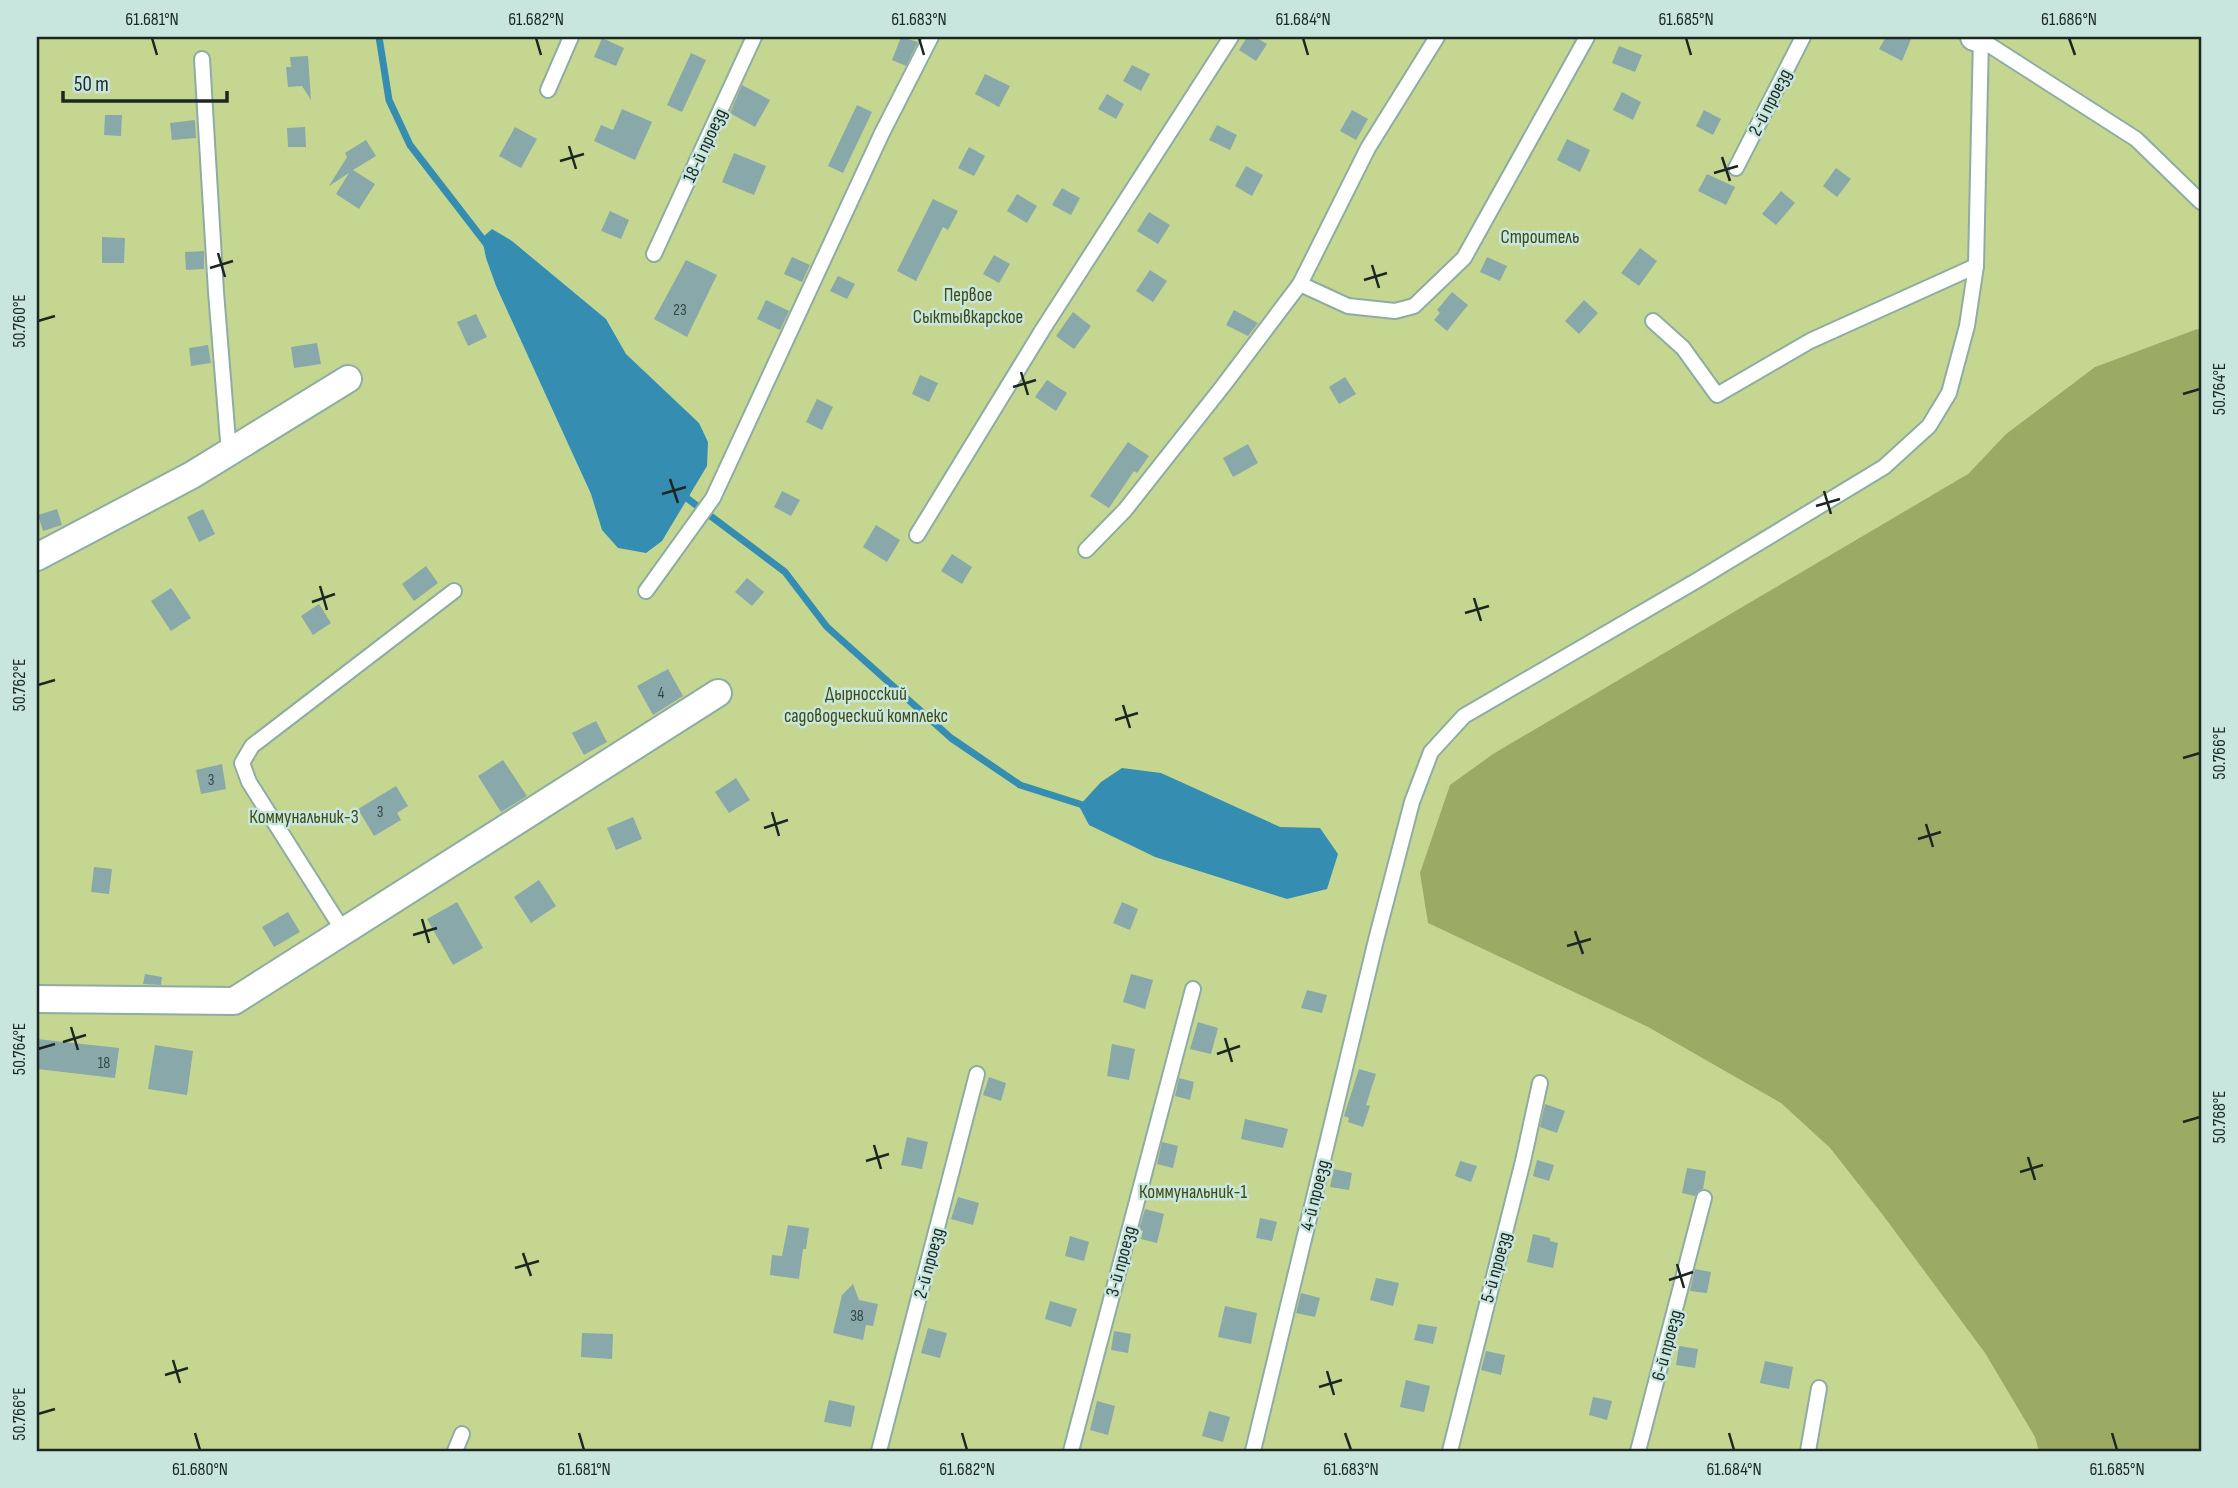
<svg xmlns="http://www.w3.org/2000/svg" width="2238" height="1488" font-family="'Sofia Sans Condensed',sans-serif">
	<rect width="100%" height="100%" fill="#c8e6dd"/>
	<path fill="#c5d691" fill-rule="evenodd" d="M37,37h2164v293l-4,-1 -102,38 -89,67 -38,40 -540,449 220,104 133,76 49,45 52,66 103,139 51,84 3,14h-2002zM482,238l30,3 94,78 20,35 73,69 9,19 -106,88 -11,-36 -95,-208 -10,-28z"/>
	<path fill="#9bab63" d="M2197,329l4,1v1121h-162l-4,-14 -50,-84 -103,-139 -52,-66 -49,-45 -133,-76 -220,-104 -8,-50 30,-88 43,-31 475,-280 38,-40 89,-67z"/>
	<g fill="#358db1">
		<path d="M492,229l20,12 94,78 20,35 73,69 9,19 -1,24 -45,75 -16,12 -28,-5 -16,-18 -11,-36 -95,-208 -10,-28 -4,-20z"/>
		<path d="M1122,768l39,5 119,54 40,1 18,26 -11,35 -40,10 -132,-42 -66,-32 -10,-19 22,-24z"/>
	</g>
	<g fill="none" stroke-linecap="round" stroke-linejoin="round">
		<g stroke="#358db1" stroke-width="7">
			<path d="M379,37l10,63 21,45 78,101"/>
			<path d="M682,491l6,8 97,73 42,55 124,111 69,47 66,21"/>
		</g>
	</g>
	<g fill="#89a8aa">
		<path d="M901,37l17,5 -12,24 -14,-6z"/>
		<path d="M1247,37h8l12,7 -11,17 -17,-11z"/>
		<path d="M1886,37h26l-10,24 -23,-12z"/>
		<path d="M602,38l22,10 -8,18 -22,-9z"/>
		<path d="M1619,46l23,9 -7,17 -23,-9z"/>
		<path d="M691,53l15,7 -24,52 -15,-7z"/>
		<path d="M308,56l3,44 -9,-14 -14,1 -2,-20h5l-1,-10z"/>
		<path d="M1132,65l18,9 -9,17 -18,-10z"/>
		<path d="M985,74l25,12 -11,21 -24,-13z"/>
		<path d="M742,85l28,15 -15,27 -25,-14z"/>
		<path d="M1622,92l19,10 -8,18 -20,-10z"/>
		<path d="M1107,94l17,10 -8,15 -18,-10z"/>
		<path d="M857,105l15,7 -29,61 -15,-7z"/>
		<path d="M622,109l30,13 -17,38 -41,-19 7,-16 12,5z"/>
		<path d="M1352,110l16,9 -12,21 -16,-9z"/>
		<path d="M1704,110l17,9 -8,16 -17,-9z"/>
		<path d="M105,115h17l-1,21 -17,-1z"/>
		<path d="M195,120l1,18 -24,2 -2,-17z"/>
		<path d="M1217,125l20,10 -7,15 -21,-10z"/>
		<path d="M305,127l1,20h-18l-1,-19z"/>
		<path d="M515,127l22,12 -16,29 -22,-12z"/>
		<path d="M1567,139l23,11 -10,22 -23,-12z"/>
		<path d="M366,140l10,16 -23,14 22,14 -16,25 -23,-15 13,-21 -20,13 18,-29 -2,-4z"/>
		<path d="M969,147l16,9 -11,20 -16,-8z"/>
		<path d="M734,153l32,13 -12,29 -32,-13z"/>
		<path d="M1246,166l17,9 -11,21 -17,-10z"/>
		<path d="M1836,168l15,11 -14,18 -14,-11z"/>
		<path d="M1707,174l28,13 -9,18 -28,-14z"/>
		<path d="M1062,188l18,10 -9,17 -19,-10z"/>
		<path d="M1781,191l14,12 -19,22 -14,-11z"/>
		<path d="M1017,194l20,12 -10,17 -20,-12z"/>
		<path d="M933,199l25,12 -10,19 -5,-3 -27,54 -19,-10z"/>
		<path d="M610,211l19,9 -8,19 -20,-8z"/>
		<path d="M1149,212l21,13 -12,19 -21,-13z"/>
		<path d="M102,237l23,1 -1,25h-22z"/>
		<path d="M1640,248l17,13 -18,25 -18,-13z"/>
		<path d="M204,251v18l-18,1 -1,-18z"/>
		<path d="M994,255l16,9 -11,19 -16,-9z"/>
		<path d="M792,257l18,8 -8,17 -18,-8z"/>
		<path d="M1487,257l20,9 -7,15 -20,-9z"/>
		<path d="M686,260l31,15 -30,62 -33,-18z"/>
		<path d="M1150,270l17,11 -14,21 -17,-11z"/>
		<path d="M838,276l17,8 -8,15 -17,-8z"/>
		<path d="M1452,292l16,13 -21,26 -13,-11 6,-7 -3,-3z"/>
		<path d="M766,300l23,11 -9,19 -23,-11z"/>
		<path d="M1584,300l14,13 -19,21 -14,-13z"/>
		<path d="M1234,310l24,13 -10,13 -22,-11z"/>
		<path d="M1073,312l18,14 -17,23 -18,-13z"/>
		<path d="M476,314l11,23 -19,9 -11,-24z"/>
		<path d="M317,343l4,21 -27,4 -3,-21z"/>
		<path d="M208,345l3,18 -20,3 -2,-18z"/>
		<path d="M920,375l18,8 -9,19 -17,-8z"/>
		<path d="M1345,377l11,17 -17,10 -10,-17z"/>
		<path d="M1047,380l20,13 -11,18 -21,-14z"/>
		<path d="M817,399l16,8 -11,23 -16,-8z"/>
		<path d="M1128,442l21,14 -12,17 -3,-2 -25,37 -19,-12z"/>
		<path d="M1248,444l10,19 -25,14 -10,-19z"/>
		<path d="M782,491l18,9 -9,16 -17,-9z"/>
		<path d="M57,509l5,16 -19,6 -5,-16z"/>
		<path d="M203,509l12,25 -16,8 -12,-25z"/>
		<path d="M876,525l24,15 -13,22 -24,-15z"/>
		<path d="M952,554l20,13 -10,17 -21,-13z"/>
		<path d="M426,566l12,17 -24,18 -12,-17z"/>
		<path d="M747,578l17,14 -12,14 -17,-14z"/>
		<path d="M171,588l20,30 -20,13 -20,-30z"/>
		<path d="M319,604l12,19 -18,12 -12,-19z"/>
		<path d="M668,669l15,27 -30,19 -16,-29z"/>
		<path d="M596,721l11,21 -23,13 -12,-22z"/>
		<path d="M503,760l24,36 -26,16 -23,-36z"/>
		<path d="M222,764l4,25 -25,5 -5,-24z"/>
		<path d="M736,778l14,22 -21,13 -14,-21z"/>
		<path d="M396,786l12,20 -11,7 4,7 -27,16 -16,-27z"/>
		<path d="M633,817l9,22 -26,11 -9,-22z"/>
		<path d="M94,867l18,2 -3,25 -18,-2z"/>
		<path d="M539,880l17,26 -25,17 -17,-26z"/>
		<path d="M457,902l26,46 -30,17 -26,-46z"/>
		<path d="M1122,902l16,7 -8,21 -17,-7z"/>
		<path d="M288,912l12,20 -26,15 -12,-20z"/>
		<path d="M145,974l17,3 -1,8 -18,-1z"/>
		<path d="M1131,974l22,6 -8,29 -22,-7z"/>
		<path d="M1307,990l20,5 -5,18 -21,-5z"/>
		<path d="M1198,1022l20,6 -7,26 -21,-5z"/>
		<path d="M37,1039l82,9 -4,30 -78,-9z"/>
		<path d="M1112,1044l23,5 -6,31 -22,-4z"/>
		<path d="M155,1045l38,6 -6,44 -39,-6z"/>
		<path d="M1359,1069l17,5 -10,31 4,1 -7,21 -15,-5 1,-4 -5,-2z"/>
		<path d="M989,1077l17,6 -5,18 -18,-6z"/>
		<path d="M1179,1078l15,4 -4,18 -15,-4z"/>
		<path d="M1545,1104l20,7 -8,22 -17,-6z"/>
		<path d="M1245,1119l43,10 -5,19 -42,-9z"/>
		<path d="M907,1137l21,5 -6,27 -21,-4z"/>
		<path d="M1162,1142l16,4 -5,22 -16,-4z"/>
		<path d="M1537,1160l17,5 -5,16 -16,-5z"/>
		<path d="M1460,1161l17,5 -6,16 -16,-6z"/>
		<path d="M1687,1168l19,3 -3,18 -5,2 -3,5 -13,-3z"/>
		<path d="M1334,1169l18,4 -3,17 -19,-3z"/>
		<path d="M958,1197l21,6 -6,22 -22,-6z"/>
		<path d="M1145,1209l19,5 -7,29 -16,-4 2,-8 -4,-1z"/>
		<path d="M1260,1218l17,4 -5,19 -16,-3z"/>
		<path d="M788,1225l21,3 -3,21h-3l-4,30 -29,-4 2,-20 10,1z"/>
		<path d="M1533,1234l17,4v3l8,2 -5,25 -26,-6z"/>
		<path d="M1070,1236l19,6 -5,19 -19,-5z"/>
		<path d="M1695,1269l16,3 -4,21 -17,-2z"/>
		<path d="M1376,1278l23,5 -6,23 -23,-6z"/>
		<path d="M853,1284l6,16 19,4 -5,22 -7,-1 -3,15 -30,-7 9,-38z"/>
		<path d="M1301,1293l19,5 -5,19 -19,-4z"/>
		<path d="M1050,1301l27,8 -6,18 -26,-8z"/>
		<path d="M1225,1306l32,7 -6,31 -33,-7z"/>
		<path d="M1418,1324l19,3 -4,17 -19,-4z"/>
		<path d="M928,1328l19,5 -7,25 -19,-5z"/>
		<path d="M1114,1331l17,3 -3,19 -17,-3z"/>
		<path d="M582,1333l31,1 -1,25 -31,-2z"/>
		<path d="M1679,1346l19,3 -3,19 -19,-3z"/>
		<path d="M1486,1351l19,4 -4,20 -20,-5z"/>
		<path d="M1765,1361l28,6 -4,22 -29,-6z"/>
		<path d="M1406,1380l24,6 -6,26 -24,-5z"/>
		<path d="M1593,1397l19,4 -5,19 -18,-5z"/>
		<path d="M829,1400l26,6 -4,21 -27,-5z"/>
		<path d="M1097,1401l18,5 -7,29 -18,-5z"/>
		<path d="M1209,1411l21,6 -7,25 -21,-6z"/>
	</g>
	<g fill="none" stroke-linecap="round" stroke-linejoin="round">
		<defs>
			<g id="service">
				<path d="M1980,39l156,100 65,63"/>
				<path d="M202,59l14,233 13,161"/>
				<path d="M548,90l23,-53"/>
				<path d="M1736,168l67,-131"/>
				<path d="M654,254l100,-217"/>
				<path d="M1300,284l48,22 47,5 19,-5 50,-48 123,-221"/>
				<path d="M1653,321l30,27 34,47 93,-54 166,-75"/>
				<path d="M917,535l126,-206 188,-292"/>
				<path d="M1086,550l39,-40 98,-124 77,-102 68,-136 69,-111"/>
				<path d="M646,591l67,-93 169,-365 49,-96"/>
				<path d="M344,932l-95,-150 -7,-19 10,-17 202,-155"/>
				<path d="M455,1451l7,-17"/>
				<path d="M879,1451l98,-377"/>
				<path d="M1071,1451l122,-462"/>
				<path d="M1253,1451l123,-511 36,-138 19,-50 33,-36 232,-135 188,-114 45,-41 20,-33 18,-67 9,-60 5,-229"/>
				<path d="M1450,1451l73,-290 17,-78"/>
				<path d="M1638,1451l66,-253"/>
				<path d="M1808,1451l11,-63"/>
			</g>
			<g id="minor">
				<path d="M1974,37l6,2"/>
				<path d="M37,557l155,-82 156,-96"/>
				<path d="M37,999l197,2 484,-308"/>
			</g>
		</defs>
		<use href="#service" stroke="#8faca3" stroke-width="18"/>
		<use href="#minor" stroke="#8faca3" stroke-width="30"/>
		<use href="#service" stroke="#fff" stroke-width="14"/>
		<use href="#minor" stroke="#fff" stroke-width="26"/>
	</g>
	<path fill="none" stroke="#1b2723" stroke-width="2.5" d="M152,38l5,17M536,38l5,17M919,38l5,17M1303,38l5,17M1686,38l5,17M2069,38l6,17M569,146l7,23M1722,157l8,24M560,161l24,-7M1714,173l24,-7M218,253l7,24M1372,265l7,23M210,268l23,-7M1364,280l23,-7M38,321l17,-5M1021,372l7,23M1013,387l23,-7M2183,394l17,-5M670,479l8,24M1824,491l7,23M662,494l24,-7M1816,506l24,-7M320,586l7,24M1474,598l7,23M312,602l23,-8M1465,613l24,-7M38,685l17,-5M1123,705l7,23M1115,720l23,-7M2183,758l17,-5M772,812l7,24M1926,824l7,23M764,828l24,-8M1918,839l23,-7M422,919l7,24M1575,931l8,23M413,935l24,-7M1567,946l24,-7M71,1027l7,23M1225,1038l7,24M63,1042l23,-7M38,1049l17,-5M1217,1054l23,-8M2183,1122l17,-5M874,1145l7,24M2028,1157l7,23M866,1161l23,-7M2020,1172l23,-7M523,1253l8,23M1677,1264l7,24M515,1268l24,-7M1669,1280l24,-8M173,1360l7,23M1327,1371l7,24M165,1375l23,-7M1319,1387l23,-7M38,1414l17,-5M195,1433l5,17M579,1433l5,17M962,1433l5,17M1345,1433l6,17M1729,1433l5,17M2112,1433l5,17"/>
	<g text-anchor="middle" stroke-width="5" stroke-linejoin="round" paint-order="stroke">
		<g font-size="16" fill="#364745">
			<text x="680" y="315">23</text>
			<text x="661" y="698">4</text>
			<text x="211" y="785">3</text>
			<text x="380" y="817">3</text>
			<text x="104" y="1068">18</text>
			<text x="857" y="1321">38</text>
		</g>
		<g font-size="19" fill="#1b2723" stroke="#c8e6dd">
			<text transform="translate(1769 102) rotate(-63)" y="7">2-й проезд</text>
			<text transform="translate(704 145) rotate(-65)" y="7">18-й проезд</text>
			<text transform="translate(1314 1195) rotate(-76)" y="7">4-й проезд</text>
			<text transform="translate(1120 1261) rotate(-75)" y="7">3-й проезд</text>
			<text transform="translate(928 1263) rotate(-75)" y="7">2-й проезд</text>
			<text transform="translate(1495 1267) rotate(-75)" y="7">5-й проезд</text>
			<text transform="translate(1666 1345) rotate(-75)" y="7">6-й проезд</text>
		</g>
		<g font-size="19" fill="#3e4811" stroke="#c8e6dd">
			<text x="1540" y="243">Строитель</text>
			<text x="968" y="301">Первое<tspan x="968" dy="22">Сыктывкарское</tspan></text>
			<text x="866" y="700">Дырносский<tspan x="866" dy="22">садоводческий комплекс</tspan></text>
			<text x="304" y="823">Коммунальник-3</text>
			<text x="1193" y="1198">Коммунальник-1</text>
		</g>
	</g>
	<rect width="2238" height="1488" fill="none" stroke="#c8e6dd" stroke-width="77"/>
	<path d="M63 91v10h164v-10" fill="none" stroke="#1b2723" stroke-width="3.5"/>
	<text x="74" y="91" font-size="21" fill="#1b2723" stroke="#c8e6dd" stroke-width="5" paint-order="stroke">50 m</text>
	<rect x="38" y="38" width="2162" height="1412" fill="none" stroke="#1b2723" stroke-width="2.5"/>
	<g font-size="18" text-anchor="middle" fill="#1b2723">
		<text x="152" y="25">61.681°N</text>
		<text x="536" y="25">61.682°N</text>
		<text x="919" y="25">61.683°N</text>
		<text x="1303" y="25">61.684°N</text>
		<text x="1686" y="25">61.685°N</text>
		<text x="2069" y="25">61.686°N</text>
		<text transform="translate(19 321) rotate(-90)" y="6">50.760°E</text>
		<text transform="translate(2219 389) rotate(-90)" y="6">50.764°E</text>
		<text transform="translate(19 685) rotate(-90)" y="6">50.762°E</text>
		<text transform="translate(2219 753) rotate(-90)" y="6">50.766°E</text>
		<text transform="translate(19 1049) rotate(-90)" y="6">50.764°E</text>
		<text transform="translate(2219 1117) rotate(-90)" y="6">50.768°E</text>
		<text transform="translate(19 1414) rotate(-90)" y="6">50.766°E</text>
		<text x="200" y="1475">61.680°N</text>
		<text x="584" y="1475">61.681°N</text>
		<text x="967" y="1475">61.682°N</text>
		<text x="1351" y="1475">61.683°N</text>
		<text x="1734" y="1475">61.684°N</text>
		<text x="2117" y="1475">61.685°N</text>
	</g>
</svg>
